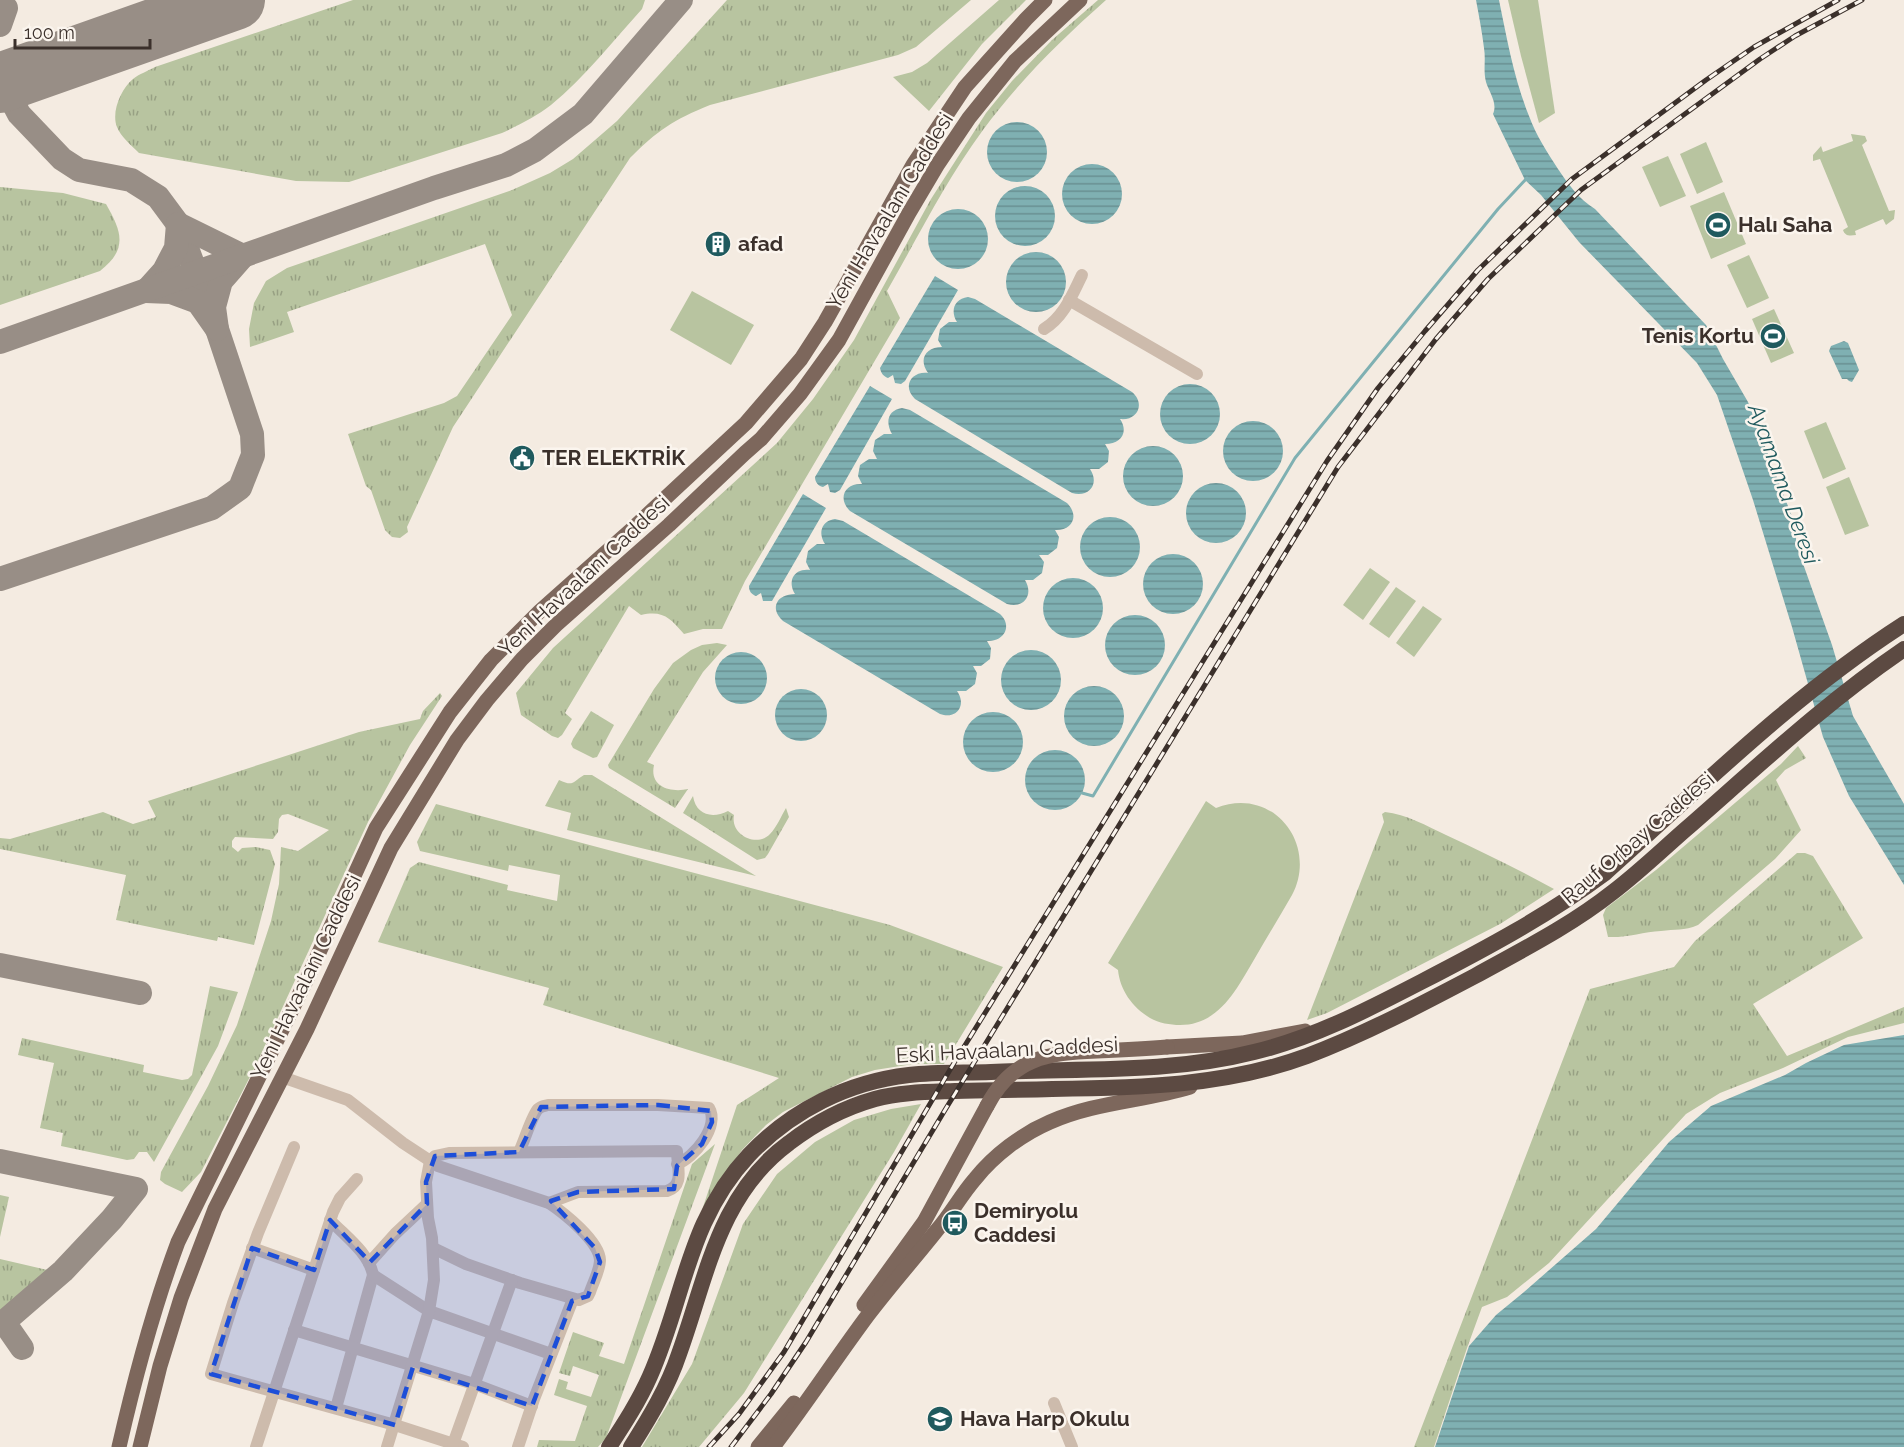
<svg xmlns="http://www.w3.org/2000/svg" width="1904" height="1447" font-family="Raleway,sans-serif">
	<defs>
		<pattern id="grass-tufts" width="24" height="20" patternUnits="userSpaceOnUse" patternTransform="scale(1.5)"><rect width="24" height="20" fill="#b8c4a0"/><path d="M3 7l-1-3M5 7V3M7 7l1-3M15 17l-1-3M17 17v-4M19 17l1-3" fill="none" stroke="#97a083"/></pattern>
		<pattern id="water-rules" width="6" height="5" patternUnits="userSpaceOnUse" patternTransform="scale(1.5)"><rect width="6" height="5" fill="#7fb0b2"/><path d="M0 2.5h6" fill="none" stroke="#699091"/></pattern>
	</defs>
	<rect width="100%" height="100%" fill="#f4ebe1"/>
	<g fill="url(#grass-tufts)">
		<path d="M353,0h292l-3,9c-29,32 -57,68 -91,96 -14,11 -32,20 -49,28l-153,49 -53,-1 -157,-28c-8,-8 -18,-16 -22,-26 -6,-15 4,-38 16,-48 6,-5 15,-8 22,-12z"/>
		<path d="M727,0h244l-55,47 -18,8 -188,50c-37,15 -52,25 -80,53l-177,269 -46,100 1,5 -8,6 -8,-1 -7,-7 -14,-40 -5,-4 -18,-52 96,-31 13,-7 55,-81 -27,-71 -198,68 7,20 -44,15 -1,-18 5,-26 12,-22 21,-13 225,-78 38,-17 23,-14 44,-38z"/>
		<path d="M999,0h27l-44,44 -53,67 -36,-34 19,-5 15,-9z"/>
		<path d="M1098,0h8c-45,40 -87,81 -123,130 -37,50 -65,107 -96,161l13,27 -155,263 -23,48h-19l-19,5c-14,-16 -21,-24 -43,-19l-12,-9 -64,107 7,6 -10,16 -4,3 -6,-2 -31,-21 -5,-22 37,-45 224,-205 36,-44 41,-59 77,-141 55,-86 26,-32 40,-41z"/>
		<path d="M0,187l63,6 43,11c16,28 22,45 -6,67l-100,34z"/>
		<path d="M717,643l10,2 -24,27 -56,90 7,3c-5,22 17,28 34,24l-13,19 -66,-40 -1,-3 46,-76 19,-26 18,-13 11,-5z"/>
		<path d="M440,693l2,3 -32,49 -42,77 -112,243 -55,107 -19,20 -17,-8 -5,-4 1,-8 47,-86 29,-61 34,-104 8,-37 2,-37 17,4 31,-21 -41,-16 -6,1 -3,4 -1,13 -5,7 -38,-2 -3,4v6l6,5 4,-4 14,-1 14,3 5,14 -21,81 -36,-8 -1,4 -101,-21 10,-45 -126,-26v-11l10,1 93,-27 30,12 23,-7 -8,-16 211,-69 61,-13 3,-8z"/>
		<path d="M591,711l23,14 -17,32 -4,1 -20,-10 -2,-4 2,-5z"/>
		<path d="M1798,746l8,12 -21,12 -9,10 25,50 -26,29 -77,66c-14,6 -23,4 -37,6 -18,1 -35,7 -53,6l-5,-22 3,-7 50,-38 125,-106z"/>
		<path d="M584,775h8l164,101 -189,-46 4,-17 -26,-7 14,-26c15,7 13,2 25,-5z"/>
		<path d="M693,796c3,19 19,23 35,15l6,4c-4,20 23,33 36,19 7,-7 11,-18 16,-26l3,9 -21,37 -3,4 -8,2 -74,-47z"/>
		<path d="M436,804l454,121 113,42 -59,97h-31l-38,6 -23,7 -69,35 -17,13 -24,25 -40,60 35,-105 42,-27 -236,-73 6,-17 -171,-46 32,-74 9,-6 89,23 -1,5 50,11 3,-26 -51,-10 -1,6 -88,-20 -3,-9z"/>
		<path d="M1385,812c21,2 42,14 61,23 37,17 73,35 108,54l-54,35 -173,89 -20,7 77,-198 -2,-8z"/>
		<path d="M1797,853h8l8,3 50,82 -110,66 34,52 117,-49v16l-56,14 -65,31 -63,25 -34,21 -137,149 -42,34 -25,10 -15,41 -33,99h-20l176,-458 84,-22 21,-26z"/>
		<path d="M210,986l28,6 -20,54 -64,116 -7,-10h-8l-5,7 -7,1 -66,-14 2,-13 -23,-5 14,-65 -36,-8 4,-17 122,27 -1,7 39,8 6,-1 4,-4z"/>
		<path d="M921,1104l-27,48 -150,241 -45,54h-57l50,-83 51,-140 34,-50 38,-32 39,-22 37,-11z"/>
		<path d="M715,1144l-109,294 -8,9h-61l2,-7 36,1 12,-35 -33,-11 5,-16 9,3 -2,7 25,8 8,-22 -26,-9 -3,10 -11,-3 14,-41 31,11 -5,13 25,8 68,-200z"/>
		<path d="M0,1195l9,2 -9,40z"/>
		<path d="M0,1259l56,13 -56,45z"/>
	</g>
	<g fill="#b8c4a0">
		<path d="M1508,0h30l17,113 -16,10 -18,-67z"/>
		<path d="M1851,134l14,2 2,5 -5,4 27,66 6,-1 -1,9 -8,6 -3,-6 -28,12 1,4c-7,1 -11,1 -13,-5l5,-3 -28,-68 -7,2v-6l8,-9 2,6 30,-11z"/>
		<path d="M1706,142l17,40 -26,12 -17,-40z"/>
		<path d="M1668,156l18,40 -26,11 -18,-40z"/>
		<path d="M1724,192l22,52 -35,15 -21,-53z"/>
		<path d="M1749,255l20,43 -22,10 -20,-43z"/>
		<path d="M692,291l62,34 -23,40 -61,-35z"/>
		<path d="M1774,309l20,44 -23,10 -19,-44z"/>
		<path d="M1826,422l20,47 -23,10 -19,-48z"/>
		<path d="M1849,477l20,49 -24,9 -19,-48z"/>
		<path d="M1370,568l20,14 -27,38 -20,-15z"/>
		<path d="M1396,587l20,14 -27,37 -20,-14z"/>
		<path d="M1423,606l19,13 -28,38 -18,-14z"/>
		<path d="M1206,801l10,7c56,-23 103,36 76,87 -12,21 -25,42 -37,63 -18,30 -35,67 -75,67 -10,0 -21,-2 -30,-7 -18,-11 -30,-28 -32,-48l-10,-7z"/>
	</g>
	<g fill="url(#water-rules)">
		<path d="M1476,0h23c8,39 15,79 30,116 7,19 18,36 29,53 10,15 21,30 37,40l111,116 17,34 25,43 48,125v17l36,101 21,71 51,88v81l-55,-89 -26,-59 -31,-110 -39,-127 -36,-105 -20,-32 -118,-121 -38,-47 -16,-15 -32,-66c5,-11 -4,-22 -7,-32 -3,-12 0,-22 -2,-34 -2,-16 -5,-32 -8,-48z"/>
		<circle cx="1017" cy="152" r="30"/>
		<circle cx="1092" cy="194" r="30"/>
		<circle cx="1025" cy="216" r="30"/>
		<circle cx="958" cy="239" r="30"/>
		<circle cx="1036" cy="282" r="30"/>
		<path d="M935,276l23,14 -53,91 -4,3 -6,-1 -2,-8 -5,3c-5,-2 -7,-5 -8,-10z"/>
		<path d="M968,297l7,2 157,93c14,12 5,29 -12,27 9,13 1,25 -15,25l4,7 -1,11 -9,7h-9c10,15 -1,29 -18,24l-157,-94c-13,-12 -4,-28 13,-26 -10,-14 -2,-26 14,-26l-4,-7 2,-11 9,-7h8c-7,-11 -3,-23 11,-25z"/>
		<path d="M1844,341l4,2 11,27 -7,12 -3,-1 -2,-2h-5l-13,-28 2,-5z"/>
		<circle cx="1190" cy="414" r="30"/>
		<path d="M870,386l22,13 -52,91 -5,3 -5,-1 -2,-8 -5,3c-5,-1 -8,-5 -8,-10z"/>
		<path d="M902,408l8,2 157,93c13,13 5,28 -12,27l4,7 -2,11 -9,7h-9l5,7 -2,11 -9,7h-8c9,15 -1,29 -18,24l-157,-93c-13,-13 -5,-28 12,-27l-4,-8 2,-11 9,-6h8l-4,-8 2,-11 9,-6h8c-7,-12 -4,-24 10,-26z"/>
		<circle cx="1253" cy="451" r="30"/>
		<circle cx="1153" cy="476" r="30"/>
		<circle cx="1216" cy="513" r="30"/>
		<path d="M803,494l23,14 -54,93h-9l-2,-8 -5,3c-5,-2 -7,-5 -7,-10z"/>
		<circle cx="1110" cy="547" r="30"/>
		<path d="M835,519l8,2 157,93c13,12 4,28 -13,27l4,7 -1,11 -9,7h-8l4,7 -2,11 -9,7h-9c10,14 0,29 -17,23l-157,-93c-14,-13 -6,-27 12,-27 -8,-13 -1,-26 15,-24l-4,-8 2,-11 9,-7h8c-7,-11 -4,-23 10,-25z"/>
		<circle cx="1173" cy="584" r="30"/>
		<circle cx="1073" cy="608" r="30"/>
		<circle cx="1135" cy="645" r="30"/>
		<circle cx="1031" cy="680" r="30"/>
		<circle cx="741" cy="678" r="26"/>
		<circle cx="1094" cy="716" r="30"/>
		<circle cx="801" cy="715" r="26"/>
		<circle cx="993" cy="742" r="30"/>
		<circle cx="1055" cy="780" r="30"/>
		<path d="M1904,1035v412h-469l34,-101 27,-31 28,-23 72,-63 73,-87 42,-36 74,-31 21,-12 38,-18z"/>
	</g>
	<g fill="none" stroke-linecap="round" stroke-linejoin="round">
		<path stroke="#7fb0b2" stroke-width="3" d="M1082,793l11,3 202,-338 203,-249 29,-31"/>
		<g stroke="#988e86" stroke-width="24">
			<path d="M181,19l25,-19"/>
			<path d="M0,25l6,-17"/>
			<path d="M0,73l2,9 17,32 43,45 17,11 52,10 27,17 20,27 39,105 35,105 1,21 -13,33 -28,20 -212,71"/>
			<path d="M178,224l65,32 -22,25 -7,26 3,22 -19,-27 -27,-10 -25,-1 18,-20 12,-23z"/>
			<path d="M0,342l434,-154 72,-23 29,-15 48,-36 98,-114"/>
			<path d="M0,965l140,28"/>
			<path d="M0,1161l136,28 -24,30 -49,52 -59,51 18,26"/>
		</g>
		<path stroke="#988e86" stroke-width="60" d="M0,83l235,-83"/>
		<g stroke="#cdbbac" stroke-width="12">
			<path d="M1069,300l128,74"/>
			<path d="M1044,329c20,-12 28,-34 38,-54"/>
			<path d="M282,1077l66,23 55,43 35,23 111,37c15,10 50,38 51,57 0,10 -7,23 -10,32l-2,4 -9,4 -59,-17 -54,-19 -33,-16"/>
			<path d="M294,1147l-36,86 -25,70 -22,71 184,51 68,22"/>
			<path d="M519,1152c5,-10 13,-37 19,-43 3,-3 6,-3 10,-4h110l51,3c11,18 -15,50 -32,56"/>
			<path d="M330,1220c15,16 39,33 43,55l-37,133"/>
			<path d="M252,1248l62,22"/>
			<path d="M369,1263l26,-29 32,-30"/>
			<path d="M373,1275l56,36 122,43"/>
			<path d="M294,1330l180,54 58,22"/>
			<path d="M1054,1403l18,44"/>
			<path d="M453,1444l59,-164"/>
			<path d="M256,1447l77,-235 7,-14 17,-19"/>
			<path d="M387,1447l42,-136 5,-31 -2,-42 -4,-20 -2,-36 4,-21 5,-5 14,-3 228,-2c0,16 8,34 -10,40l-89,1 -29,11"/>
			<path d="M518,1447l16,-48 39,-100"/>
		</g>
		<g stroke="#7d675c" stroke-width="15">
			<path d="M1167,1047l75,-4 63,-12"/>
			<path d="M864,1305l60,-83 63,-116"/>
			<path d="M119,1447c16,-70 34,-138 59,-205l128,-261 70,-153 74,-116 41,-52 49,-49 91,-81 115,-107 55,-64 24,-37 88,-157 52,-78 61,-68 19,-19"/>
			<path d="M140,1447l20,-81 21,-68 34,-89 92,-180 84,-181 66,-108 30,-40 35,-41 34,-34 113,-100 76,-72 16,-14 39,-45 39,-54 70,-127 29,-49 31,-46 46,-57 65,-61"/>
			<path d="M758,1447l36,-44"/>
			<path d="M773,1447c33,-43 63,-89 95,-132 22,-29 46,-56 69,-85 14,-16 24,-35 38,-51 19,-24 47,-45 75,-57 45,-20 94,-21 140,-35"/>
		</g>
		<g stroke="#5c4a42" stroke-width="16">
			<path d="M609,1447c15,-23 30,-46 41,-71 35,-79 37,-155 99,-221 43,-45 99,-73 160,-80 27,-3 55,-2 82,-3 87,-4 177,2 263,-20 59,-14 113,-42 167,-70 64,-33 126,-66 184,-109 96,-86 190,-179 299,-249"/>
			<path d="M631,1447c19,-30 37,-60 48,-93 28,-77 39,-159 110,-211 26,-20 54,-35 86,-44 25,-7 54,-7 80,-8 32,-1 65,-1 97,-2 86,-1 174,-3 255,-33 58,-22 113,-51 168,-80 47,-26 95,-50 138,-84 25,-19 49,-42 73,-63 71,-62 140,-127 218,-180"/>
		</g>
		<defs>
			<g id="rail">
				<path d="M709,1447l30,-33 45,-62 170,-289 373,-602 51,-73 47,-57 53,-61 94,-91 134,-99 48,-33 84,-47"/>
				<path d="M731,1447l40,-53 35,-52 139,-232 393,-643 98,-128 52,-60 93,-89 179,-131 35,-23 67,-36"/>
			</g>
		</defs>
		<use href="#rail" stroke="#3b302b" stroke-width="5"/>
		<use href="#rail" stroke="#fbf5ee" stroke-width="3" stroke-dasharray="9" stroke-linecap="butt"/>
		<path stroke="#7d675c" stroke-width="15" d="M987,1106c25,-48 60,-53 110,-55 23,-1 46,-2 70,-4"/>
	</g>
	<path fill="#1d4ed8" fill-opacity="0.2" stroke="#1d4ed8" stroke-width="4.5" stroke-dasharray="12 8" stroke-linejoin="round" d="M658,1105l53,6 1,11 -10,22 -25,22 -3,23 -96,3 -27,9 44,47 5,14 -12,34 -16,5 -40,105 -119,-39 -18,58 -184,-51 41,-126 62,22 16,-50 40,42 57,-58 -1,-22 9,-26 84,-4 22,-45z"/>
	<defs>
		<symbol id="stadium-disc" viewBox="-11 -11 22 22"><circle r="9.5" fill="#1f5a5e" stroke="#fbf5ee"/><path d="M0-5a6.5 5 0 1 0 0 10a6.5 5 0 1 0 0-10ZM-3.5-1.8h7v3.6h-7Z" fill="#fff"/></symbol>
		<symbol id="building-disc" viewBox="-11 -11 22 22"><circle r="9.5" fill="#1f5a5e" stroke="#fbf5ee"/><path d="M-4-6H4V6H1V3H-1V6H-4ZM-2.5-4.3h1.7v1.8h-1.7ZM.8-4.3h1.7v1.8H.8ZM-2.5-1h1.7V.8h-1.7ZM.8-1h1.7V.8H.8Z" fill="#fff"/></symbol>
		<symbol id="civic-disc" viewBox="-11 -11 22 22"><circle r="9.5" fill="#1f5a5e" stroke="#fbf5ee"/><path d="M-.6-6.5H3V-4.5H.6V-3L4-1V1h2V6H-6V1h2V-1L-.6-3ZM-1.2 2.5V6h2.4V2.5Z" fill="#fff"/></symbol>
		<symbol id="bus-disc" viewBox="-11 -11 22 22"><circle r="9.5" fill="#1f5a5e" stroke="#fbf5ee"/><path d="M-5-6H5V4H4V6H2V4H-2V6H-4V4H-5ZM-3.5-4V0h7V-4ZM-3.5 1.2v1.5H-2V1.2ZM2 1.2v1.5H3.5V1.2Z" fill="#fff"/></symbol>
		<symbol id="school-disc" viewBox="-11 -11 22 22"><circle r="9.5" fill="#1f5a5e" stroke="#fbf5ee"/><path d="M0-5L7-2L0 1L-7-2ZM-4 1L0 2.5L4 1V4Q0 6-4 4Z" fill="#fff"/></symbol>
	</defs>
	<g fill-rule="evenodd">
		<use href="#stadium-disc" x="1703" y="210" width="30" height="30"/>
		<use href="#building-disc" x="703" y="229" width="30" height="30"/>
		<use href="#stadium-disc" x="1758" y="321" width="30" height="30"/>
		<use href="#civic-disc" x="507" y="443" width="30" height="30"/>
		<use href="#bus-disc" x="940" y="1208" width="30" height="30"/>
		<use href="#school-disc" x="925" y="1404" width="30" height="30"/>
	</g>
	<g text-anchor="middle" stroke-width="5" stroke-linejoin="round" paint-order="stroke">
		<g font-size="21" fill="#3b302b" stroke="#fbf5ee">
			<text transform="translate(890 211) rotate(-59)" y="7">Yeni Havaalanı Caddesi</text>
			<text transform="translate(584 576) rotate(-43)" y="7">Yeni Havaalanı Caddesi</text>
			<text transform="translate(1638 838) rotate(-40)" y="7">Rauf Orbay Caddesi</text>
			<text transform="translate(306 977) rotate(-64)" y="7">Yeni Havaalanı Caddesi</text>
			<text transform="translate(1007 1050) rotate(-3)" y="7">Eski Havaalanı Caddesi</text>
		</g>
		<g font-size="21" font-weight="bold" fill="#3b302b" stroke="#fbf5ee" text-anchor="start">
			<text x="1738" y="232">Halı Saha</text>
			<text x="738" y="251">afad</text>
			<text x="1754" y="343" text-anchor="end">Tenis Kortu</text>
			<text x="542" y="465">TER ELEKTRİK</text>
			<text x="974" y="1218">Demiryolu<tspan x="974" dy="24">Caddesi</tspan></text>
			<text x="960" y="1426">Hava Harp Okulu</text>
		</g>
		<g font-size="22" font-style="italic" fill="#1f5a5e" stroke="#fbf5ee">
			<text transform="translate(1784 484) rotate(70)" y="8">Ayamama Deresi</text>
		</g>
	</g>
	<path d="M15 39v9h135v-9" fill="none" stroke="#3b302b" stroke-width="3"/>
	<text x="24" y="39" font-size="18" fill="#3b302b" stroke="#fbf5ee" stroke-width="4.5" paint-order="stroke">100 m</text>
</svg>
